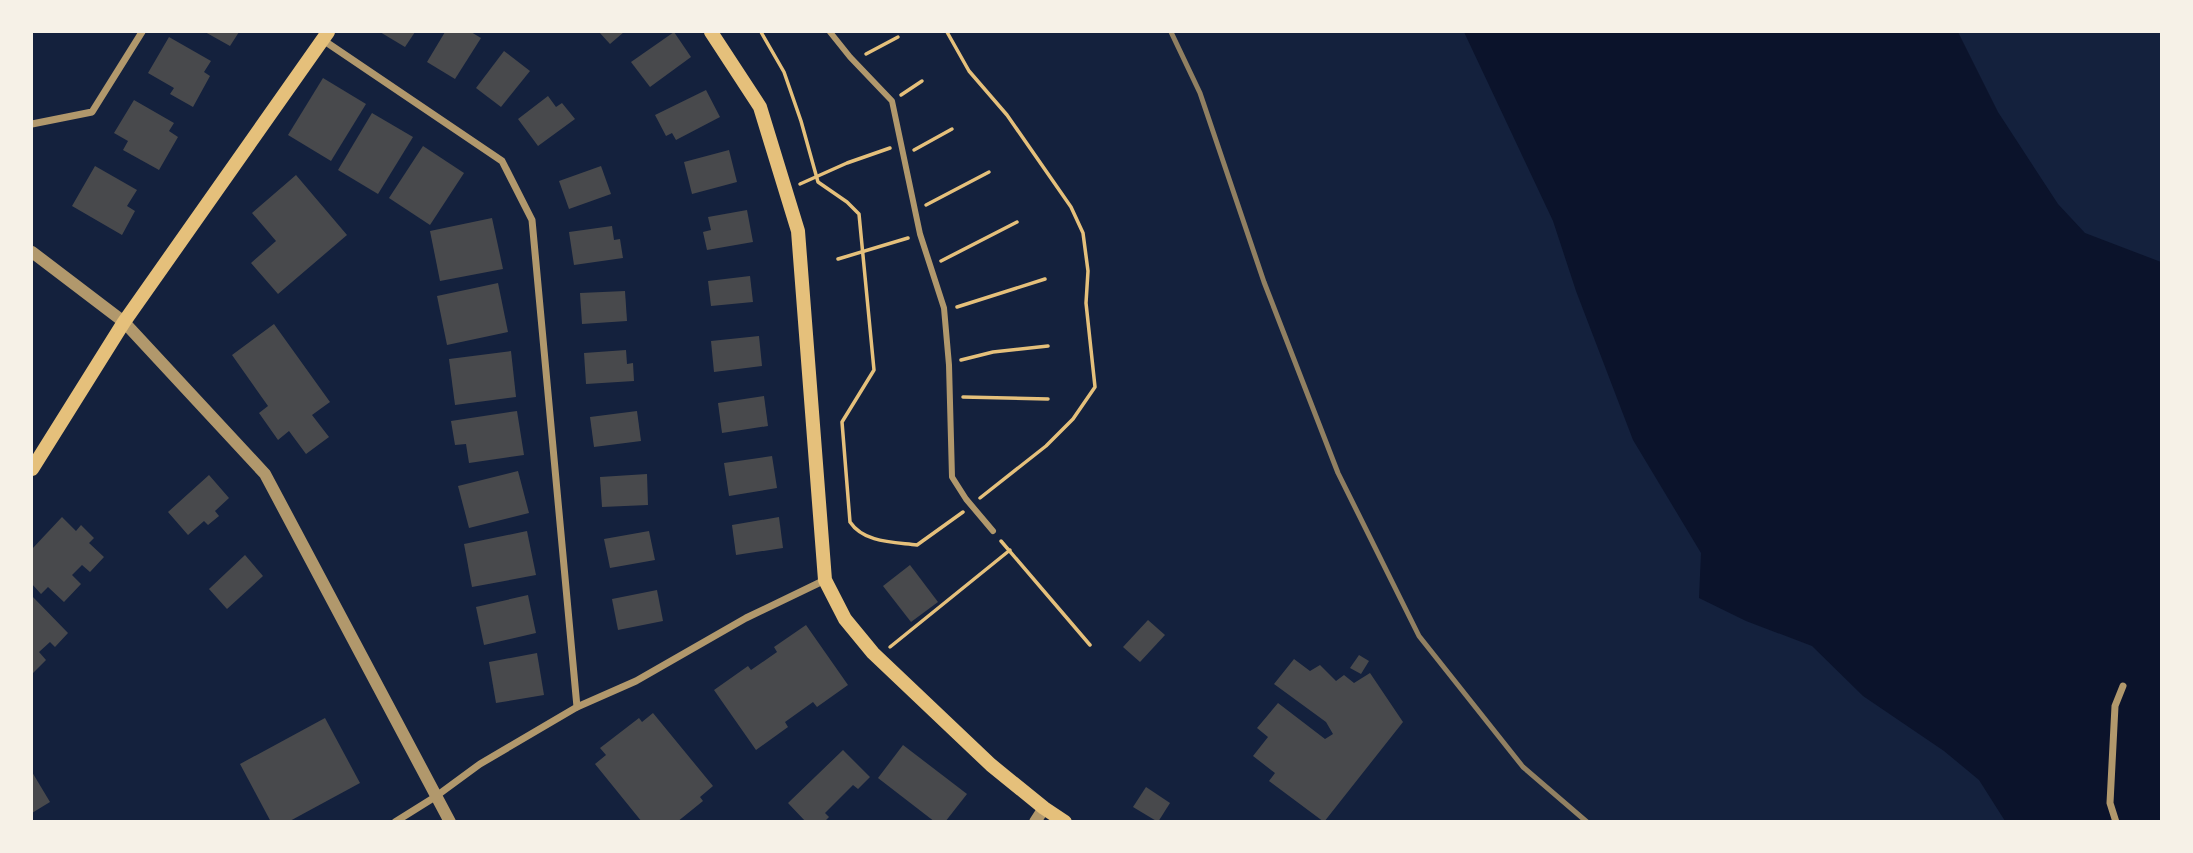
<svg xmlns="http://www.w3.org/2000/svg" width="2193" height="853" font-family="Lora,serif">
	<rect width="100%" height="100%" fill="#14213d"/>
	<path fill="#0b132b" d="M1464,32h494l40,80 60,92 27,29 76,29v559h-156l-26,-41 -35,-29 -81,-55 -51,-50 -66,-25 -47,-23 2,-45 -68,-113 -57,-149 -23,-70z"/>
	<g fill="#48494c">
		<path d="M205,32h34l-9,14z"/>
		<path d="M380,32h35l-10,15z"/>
		<path d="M445,32h26l10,6 -26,41 -28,-17z"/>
		<path d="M599,32h25l-14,12z"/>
		<path d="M674,32l17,25 -41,30 -19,-25z"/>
		<path d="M169,37l42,24 -7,11 6,4 -17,31 -23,-13 4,-6 -26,-15z"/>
		<path d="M504,51l26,20 -29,36 -25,-19z"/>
		<path d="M323,78l43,26 -35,57 -43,-26z"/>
		<path d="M706,90l14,27 -44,23 -4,-7 -6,3 -11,-21z"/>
		<path d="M548,96l8,11 6,-4 13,16 -37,27 -20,-27z"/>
		<path d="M134,100l40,23 -5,8 9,6 -19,33 -36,-20 5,-9 -14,-8z"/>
		<path d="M372,113l41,24 -35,57 -40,-24z"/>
		<path d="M423,146l41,27 -34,52 -41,-27z"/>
		<path d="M729,150l8,32 -45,12 -8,-32z"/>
		<path d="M95,166l42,24 -10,16 8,5 -13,24 -50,-29z"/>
		<path d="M601,166l10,28 -42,15 -10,-28z"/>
		<path d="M296,175l51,60 -69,59 -27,-31 25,-22 -24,-28z"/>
		<path d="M747,210l6,32 -46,8 -4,-18 8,-2 -3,-13z"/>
		<path d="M492,218l11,51 -63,12 -10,-50z"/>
		<path d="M612,226l2,14 6,-1 3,19 -49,7 -5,-33z"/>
		<path d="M750,276l3,26 -42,4 -3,-25z"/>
		<path d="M498,283l10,49 -61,13 -10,-49z"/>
		<path d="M625,291l2,30 -45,3 -2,-31z"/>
		<path d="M274,324l56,78 -18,13 17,22 -23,17 -17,-23 -11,9 -19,-27 9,-7 -36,-51z"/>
		<path d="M759,336l3,30 -48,6 -3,-31z"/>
		<path d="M626,350l1,14 6,-1 1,18 -48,3 -2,-31z"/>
		<path d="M511,351l5,46 -61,8 -6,-46z"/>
		<path d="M764,396l4,30 -46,7 -4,-30z"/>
		<path d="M517,411l7,44 -55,8 -3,-19 -11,1 -4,-24z"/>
		<path d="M637,411l4,30 -47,6 -4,-30z"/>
		<path d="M772,456l5,32 -48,8 -5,-33z"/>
		<path d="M518,471l11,42 -60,15 -11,-42z"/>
		<path d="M647,474l1,31 -46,2 -2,-30z"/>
		<path d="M209,475l20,23 -14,13 4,5 -11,9 -4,-4 -16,14 -20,-23z"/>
		<path d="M62,517l14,14 5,-6 13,13 -5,5 15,14 -14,15 -8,-7 -10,10 9,9 -17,18 -16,-15 -7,7 -9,-10v-35z"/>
		<path d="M779,517l4,31 -47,7 -4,-30z"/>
		<path d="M527,531l9,44 -64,12 -8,-43z"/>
		<path d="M649,531l6,29 -45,8 -6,-29z"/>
		<path d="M245,555l18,21 -36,33 -18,-20z"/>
		<path d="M910,565l28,37 -27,20 -28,-36z"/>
		<path d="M657,590l6,31 -45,9 -6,-31z"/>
		<path d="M528,595l8,38 -52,12 -8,-38z"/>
		<path d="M32,596l36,37 -13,14 -5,-5 -11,10 7,8 -14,14z"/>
		<path d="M1148,620l17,15 -25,27 -17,-15z"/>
		<path d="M806,625l42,60 -31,22 -4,-5 -28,20 3,5 -32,23 -42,-60 34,-24 3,4 26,-18 -3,-5z"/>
		<path d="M537,653l7,42 -48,8 -7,-41z"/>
		<path d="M1359,655l10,6 -8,13 -11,-6z"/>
		<path d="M1294,659l16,12 10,-6 16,16 8,-6 10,8 16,-10 33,49 -79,100 -55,-41 6,-8 -22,-17 15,-19 -11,-9 21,-25 47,36 8,-5 -7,-12 -52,-38z"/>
		<path d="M653,713l60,73 -13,11 3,4 -26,21h-35l-47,-58 11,-9 -6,-7 39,-30 3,4z"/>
		<path d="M325,718l35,65 -72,39h-17l-31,-58z"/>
		<path d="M903,745l64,49 -22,28h-10l-57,-44z"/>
		<path d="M843,750l27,27 -12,12 -5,-4 -28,28 4,4 -5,5h-18l-18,-19z"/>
		<path d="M32,772l18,30 -18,11z"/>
		<path d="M1146,787l24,16 -12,19 -25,-15z"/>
	</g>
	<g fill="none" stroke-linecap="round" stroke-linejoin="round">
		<g stroke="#e5c07b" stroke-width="3.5">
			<path d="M761,32l23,40 17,49 17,61 29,20 12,12 15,156 -32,52 8,100c14,21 44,20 67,23l46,-33"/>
			<path d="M947,32l22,39 38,44 64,92 12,26 5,38 -2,32 9,84 -22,32 -27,27 -66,52"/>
			<path d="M866,54l32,-17"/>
			<path d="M901,95l21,-14"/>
			<path d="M914,150l38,-21"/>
			<path d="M800,184l47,-21 43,-15"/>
			<path d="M926,205l63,-33"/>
			<path d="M838,259l70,-21"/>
			<path d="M941,261l76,-39"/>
			<path d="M957,307l88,-28"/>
			<path d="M961,360l32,-8 55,-6"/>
			<path d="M963,397l85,2"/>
			<path d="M1001,541l89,104"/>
			<path d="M890,647l120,-97"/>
		</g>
		<path stroke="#b1986c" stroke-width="6" d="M830,32l20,25 42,44 28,133 24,74 5,57 3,112 14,22 27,32"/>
		<g stroke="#b1986c" stroke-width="7">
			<path d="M323,40l179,121 30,59 45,487 -97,57 -45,33 -40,25"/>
			<path d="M32,124l60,-12 50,-80"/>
			<path d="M577,707l59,-26 110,-63 79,-38"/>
			<path d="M2116,822l-6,-19 5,-97 8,-20"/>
		</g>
		<g stroke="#b1986c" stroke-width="12">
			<path d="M32,252l92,70 141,152 185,348"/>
			<path d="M1035,822l9,-14"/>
		</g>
		<g stroke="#e5c07b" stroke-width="14">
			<path d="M711,32l49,75 38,124 27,349 20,39 28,34 118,112 53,43 21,14"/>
			<path d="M32,469l92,-147 204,-290"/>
		</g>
		<path stroke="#918062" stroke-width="5" d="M1171,32l29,61 64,189 74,191 81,163 104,131 64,55"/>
	</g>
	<rect width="2193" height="853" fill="none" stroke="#f6f1e7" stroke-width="66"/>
</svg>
